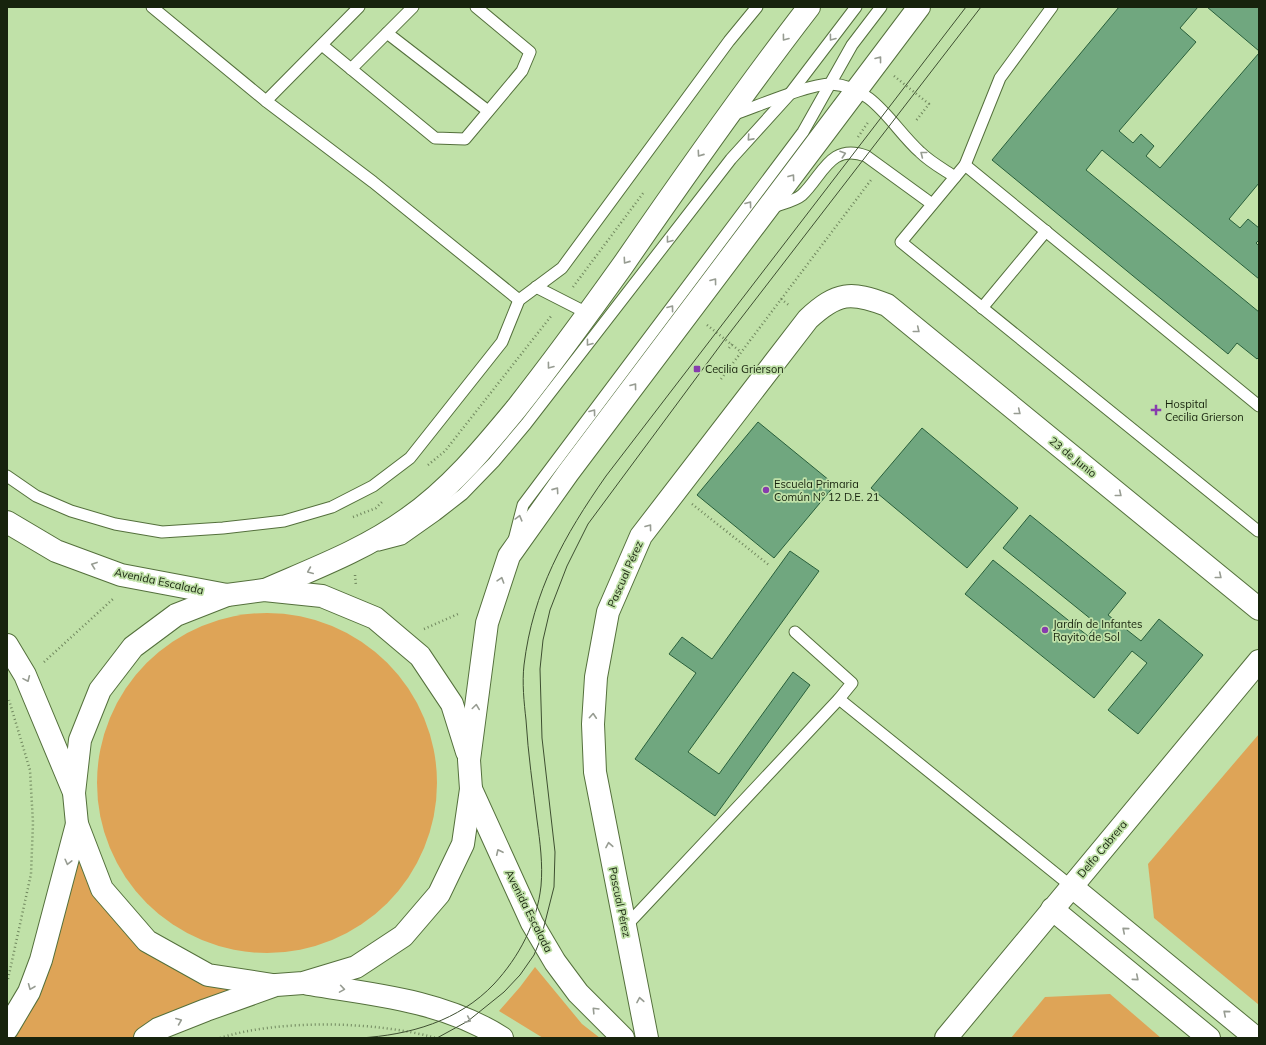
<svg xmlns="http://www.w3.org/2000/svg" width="1266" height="1045" font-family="Mulish,sans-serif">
	<rect width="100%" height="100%" fill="#c0e1a8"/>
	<g fill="#dea457">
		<circle cx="267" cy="783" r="170"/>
		<path d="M1259,734v271l-105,-87 -6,-54z"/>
		<path d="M77,824l25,65 45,52 61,34 68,10 -131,53h-138z"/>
		<path d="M535,967l47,57 18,14h-57l-44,-27 21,-24z"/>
		<path d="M1110,994l51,44h-150l34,-41z"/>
	</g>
	<g fill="#70a77f" stroke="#295f3b">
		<path d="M1119,7h79l-18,21 16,14 -77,89 14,12 8,-9 13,12 -8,10 14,12 99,-115v130l-30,36 11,9 8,-9 11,9v12l-3,3 3,3v33l-157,-129 -16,20 173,142v45l-2,2 -20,-16 -9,11 -236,-194z"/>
		<path d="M1207,7h52v44z"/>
		<path d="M758,422l77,63 -61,73 -77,-63z"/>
		<path d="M922,428l96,80 -51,60 -96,-80z"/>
		<path d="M1030,515l96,78 -18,22 33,26 18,-22 44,36 -65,79 -30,-24 39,-47 -15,-12 -38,47 -129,-104 28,-34 95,76 9,-12 -94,-76z"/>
		<path d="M790,551l29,20 -131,181 31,22 74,-102 17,13 -95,131 -80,-57 61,-86 -27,-19 13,-17 30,22z"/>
	</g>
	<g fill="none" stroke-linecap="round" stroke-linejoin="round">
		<defs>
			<g id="lane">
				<path d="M152,7l114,94 107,81 146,118"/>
				<path d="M1052,7l-52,71 -35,87 -64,77 357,289"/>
				<path d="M387,33l101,78"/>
				<path d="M322,45l113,93 30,1 57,-68 8,-19 -54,-45"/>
				<path d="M351,69l62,-62"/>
				<path d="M266,101l93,-94"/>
				<path d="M732,115c24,-8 76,-31 99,-31 43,2 61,43 89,68 10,10 23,17 35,25"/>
				<path d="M965,165l294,241"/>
				<path d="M773,207c8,-3 22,-6 29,-12 21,-20 28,-52 64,-39l66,48"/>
				<path d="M536,287l53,27"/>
				<path d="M982,308l64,-77"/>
				<path d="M7,476l29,20 35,15 44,13 47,8 61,-4 61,-7 48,-14 41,-21 37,-28 92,-116 17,-42 43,-32 167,-227 28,-34"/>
				<path d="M514,540l9,-35 280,-373 49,-87 29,-38"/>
				<path d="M379,545l23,-6 34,-24 27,-21 31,-32 32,-38 205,-265 58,-64 67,-88"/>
				<path d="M839,699l232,187"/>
				<path d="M625,927l214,-228 13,-16 -57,-51"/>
			</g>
			<g id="street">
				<path d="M1071,886l185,152"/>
				<path d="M1052,909l157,129"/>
				<path d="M647,1038l-52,-266 -2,-48 3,-47 12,-65 33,-76 167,-217c29,-27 43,-28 79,-14l372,304"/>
				<path d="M946,1038l313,-377"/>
			</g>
			<g id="secondary">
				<path d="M7,522l49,29 65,24 106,20"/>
				<path d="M265,590c48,-21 99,-40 142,-71 43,-30 76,-70 109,-110 37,-47 72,-95 107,-144 60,-87 121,-174 186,-258"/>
				<path d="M7,645l18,30 48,115"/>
				<path d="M471,789l61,134 23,39 23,31 45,45"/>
				<path d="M308,984c65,10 137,17 194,54"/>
				<path d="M273,985l-65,-10 -61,-34 -45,-52 -25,-65 -3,-31 6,-53 20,-50 33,-43 43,-32 51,-20 37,-5 58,6 53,22 45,38 32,48 15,48"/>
				<path d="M7,1029l22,-37 12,-32 36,-136"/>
				<path d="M145,1038l13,-9 48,-19 70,-25 27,-2 53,-16 47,-31 36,-42 24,-50 8,-55 -2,-29 18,-137 22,-67 59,-83 351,-466"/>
			</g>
		</defs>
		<use href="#lane" stroke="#54703c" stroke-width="13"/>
		<use href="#street" stroke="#54703c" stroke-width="24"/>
		<use href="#secondary" stroke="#54703c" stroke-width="24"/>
		<g stroke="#6f865d" stroke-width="2.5" stroke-dasharray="1 3" stroke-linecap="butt">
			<path d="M894,76l35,28 -14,18"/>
			<path d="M858,137l11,-16"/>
			<path d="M573,287l71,-95"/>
			<path d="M781,299l9,7"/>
			<path d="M707,325l34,27"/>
			<path d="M729,348l3,-4"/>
			<path d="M721,379l150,-199"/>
			<path d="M428,465l17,-14 107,-136"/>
			<path d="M692,504l77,61"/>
			<path d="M353,517l23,-9 6,-6"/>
			<path d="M355,575l1,11"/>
			<path d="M424,629l34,-15"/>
			<path d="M44,662l69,-63"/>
			<path d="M8,979l23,-105 2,-51 -3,-53 -21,-70"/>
			<path d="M220,1038c60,-19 155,-17 216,0"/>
		</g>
		<use href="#lane" stroke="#fff" stroke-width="11"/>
		<use href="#street" stroke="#fff" stroke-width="22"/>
		<use href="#secondary" stroke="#fff" stroke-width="22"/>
		<g stroke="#3e4f31" stroke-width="1">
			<path d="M360,1038c50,-3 99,-17 134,-54 25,-27 43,-61 47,-98 2,-22 -1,-44 -4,-66 -4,-33 -9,-66 -11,-100 -2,-18 -4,-37 -2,-55 9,-74 40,-129 82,-189l360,-469"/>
			<path d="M437,1038l31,-17 36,-29 16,-17 14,-20 7,-17 13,-51 1,-35 -13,-114 -2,-69 3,-29 7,-30 17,-44 21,-42 137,-185 256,-332"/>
		</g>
	</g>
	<defs><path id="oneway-chevron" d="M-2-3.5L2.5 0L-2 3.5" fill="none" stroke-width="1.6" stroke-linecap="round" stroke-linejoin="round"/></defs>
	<g stroke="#979c92">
		<use href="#oneway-chevron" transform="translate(785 38) rotate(127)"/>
		<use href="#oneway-chevron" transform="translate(832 38) rotate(127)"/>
		<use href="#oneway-chevron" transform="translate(879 59) rotate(-52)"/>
		<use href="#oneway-chevron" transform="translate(750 138) rotate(132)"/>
		<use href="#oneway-chevron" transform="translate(700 154) rotate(125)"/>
		<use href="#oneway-chevron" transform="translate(843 154) rotate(-18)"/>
		<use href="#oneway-chevron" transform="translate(923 154) rotate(-142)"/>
		<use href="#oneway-chevron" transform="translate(792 177) rotate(-54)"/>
		<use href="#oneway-chevron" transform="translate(749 204) rotate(-53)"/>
		<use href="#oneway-chevron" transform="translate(669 240) rotate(128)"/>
		<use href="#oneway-chevron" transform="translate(626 261) rotate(125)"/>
		<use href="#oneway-chevron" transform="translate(714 281) rotate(-53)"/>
		<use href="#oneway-chevron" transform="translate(671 308) rotate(-53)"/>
		<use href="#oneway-chevron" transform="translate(917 330) rotate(39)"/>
		<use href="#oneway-chevron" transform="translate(589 343) rotate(128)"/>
		<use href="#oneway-chevron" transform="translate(550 366) rotate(127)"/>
		<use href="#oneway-chevron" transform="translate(634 386) rotate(-53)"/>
		<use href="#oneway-chevron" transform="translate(593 412) rotate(-53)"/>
		<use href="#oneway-chevron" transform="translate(1018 412) rotate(39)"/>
		<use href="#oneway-chevron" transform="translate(556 490) rotate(-55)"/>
		<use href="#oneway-chevron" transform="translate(1119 494) rotate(39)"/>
		<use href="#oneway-chevron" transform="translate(519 518) rotate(-75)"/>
		<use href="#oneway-chevron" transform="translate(649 527) rotate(-53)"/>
		<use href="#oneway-chevron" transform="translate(94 565) rotate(-160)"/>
		<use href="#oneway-chevron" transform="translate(310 571) rotate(157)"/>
		<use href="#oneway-chevron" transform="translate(1219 576) rotate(39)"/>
		<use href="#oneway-chevron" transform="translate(501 580) rotate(-72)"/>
		<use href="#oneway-chevron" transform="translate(27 679) rotate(66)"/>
		<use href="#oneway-chevron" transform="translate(476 707) rotate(-82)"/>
		<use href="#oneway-chevron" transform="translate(593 716) rotate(-86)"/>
		<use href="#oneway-chevron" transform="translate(609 845) rotate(-100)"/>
		<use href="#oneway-chevron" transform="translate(499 852) rotate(-115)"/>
		<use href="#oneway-chevron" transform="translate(68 862) rotate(104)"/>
		<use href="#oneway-chevron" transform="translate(1125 930) rotate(-140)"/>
		<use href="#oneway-chevron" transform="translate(1136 978) rotate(40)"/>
		<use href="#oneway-chevron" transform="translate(31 987) rotate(112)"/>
		<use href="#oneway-chevron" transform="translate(342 989) rotate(9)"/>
		<use href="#oneway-chevron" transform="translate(640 1000) rotate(-100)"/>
		<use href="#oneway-chevron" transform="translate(595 1010) rotate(-134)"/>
		<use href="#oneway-chevron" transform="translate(1226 1013) rotate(-140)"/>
		<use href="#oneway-chevron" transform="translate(468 1020) rotate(25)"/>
		<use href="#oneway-chevron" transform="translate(179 1021) rotate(-22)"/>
	</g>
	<g fill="#873cad" stroke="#c0e1a8" stroke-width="1.5">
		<rect x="693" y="365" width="8" height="8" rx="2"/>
		<path d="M1154 404h4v4h4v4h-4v4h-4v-4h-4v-4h4z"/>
		<circle cx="766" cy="490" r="4"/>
		<circle cx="1045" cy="630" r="4"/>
	</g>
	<g text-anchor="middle" stroke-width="3.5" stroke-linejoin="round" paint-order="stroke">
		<g font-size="11" fill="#17230d" stroke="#c0e1a8" text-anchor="start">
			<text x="705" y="373">Cecilia Grierson</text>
			<text x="1165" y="408">Hospital<tspan x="1165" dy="13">Cecilia Grierson</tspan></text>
			<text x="774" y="488">Escuela Primaria<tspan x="774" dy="13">Común N° 12 D.E. 21</tspan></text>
			<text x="1053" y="628">Jardín de Infantes<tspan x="1053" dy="13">Rayito de Sol</tspan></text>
		</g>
		<g font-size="11" fill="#17230d" stroke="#c0e1a8">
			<text transform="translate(1073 457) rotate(39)" y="4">23 de Junio</text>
			<text transform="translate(625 574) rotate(-66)" y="4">Pascual Pérez</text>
			<text transform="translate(159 581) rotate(12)" y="4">Avenida Escalada</text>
			<text transform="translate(1102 849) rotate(-50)" y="4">Delfo Cabrera</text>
			<text transform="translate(620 902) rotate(78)" y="4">Pascual Pérez</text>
			<text transform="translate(529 911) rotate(63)" y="4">Avenida Escalada</text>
		</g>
	</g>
	<rect width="1266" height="1045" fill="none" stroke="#17230d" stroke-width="16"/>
</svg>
